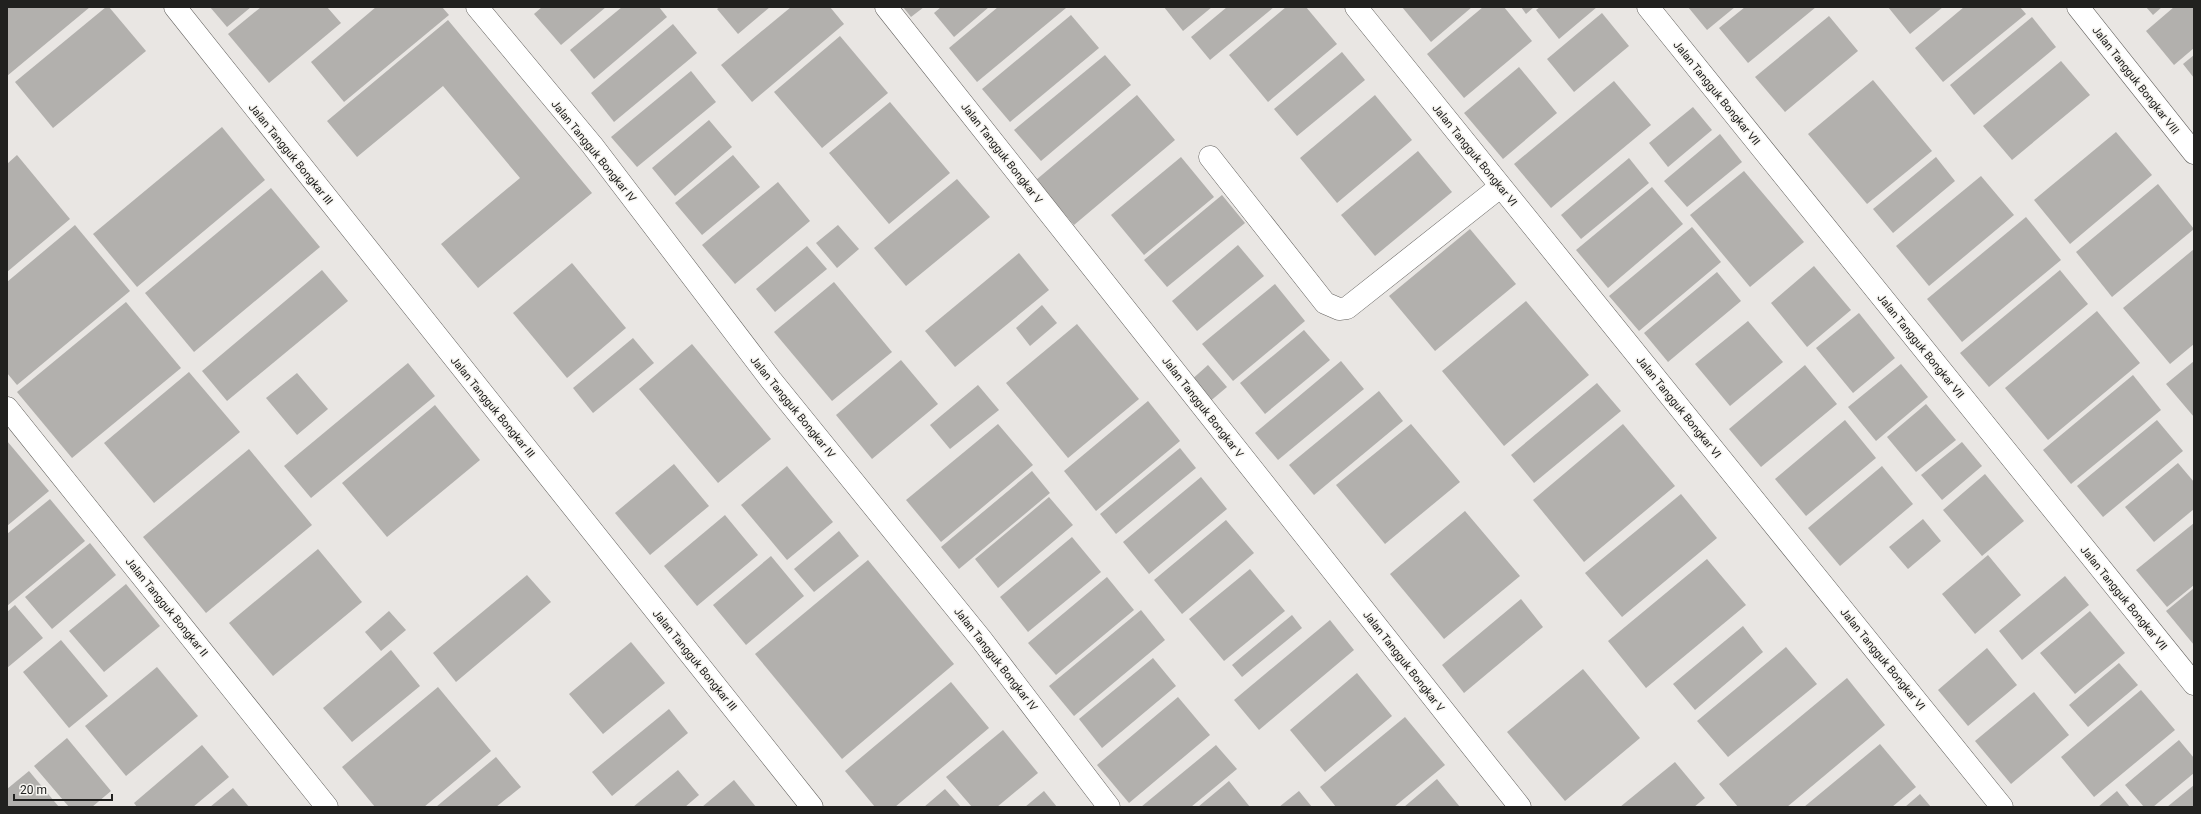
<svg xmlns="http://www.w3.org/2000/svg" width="2201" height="814" font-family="Roboto,sans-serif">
	<rect width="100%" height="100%" fill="#e9e6e3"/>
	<g fill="#b2b0ad">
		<path d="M7,7h83l-83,69z"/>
		<path d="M106,7h3l37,44 -93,77 -38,-46z"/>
		<path d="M210,7h41l-24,20z"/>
		<path d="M261,7h66l14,16 -72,60 -41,-49z"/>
		<path d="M376,7h66l7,8 -105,87 -33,-40z"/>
		<path d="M542,7h64l-45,38 -27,-31z"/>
		<path d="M622,7h37l8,10 -73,62 -24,-29z"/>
		<path d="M720,7h50l-32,27 -21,-25z"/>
		<path d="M791,7h39l14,17 -92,78 -31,-37z"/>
		<path d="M903,7h21l-13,10z"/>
		<path d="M941,7h48l-35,30 -20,-24z"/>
		<path d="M998,7l68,1 -89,74 -28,-34z"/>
		<path d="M1164,7h48l-29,24z"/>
		<path d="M1227,7h47l-64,53 -19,-23z"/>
		<path d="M1286,7h20l31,37 -69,58 -39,-47z"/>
		<path d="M1402,7h70l-41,35z"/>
		<path d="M1483,7h21l28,34 -68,57 -37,-44z"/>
		<path d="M1521,7h13l-8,7z"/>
		<path d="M1540,7h57l-38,32 -23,-29z"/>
		<path d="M1688,7h47l-28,23z"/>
		<path d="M1745,7h71l-68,56 -29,-35z"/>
		<path d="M1888,7h55l-33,27z"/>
		<path d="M1964,7h56l6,7 -83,68 -28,-34z"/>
		<path d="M2146,7h16l-9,8z"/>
		<path d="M2174,7h20v41l-20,17 -28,-34z"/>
		<path d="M1602,13l27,33 -55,46 -27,-33z"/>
		<path d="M1071,15l28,33 -89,74 -28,-33z"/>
		<path d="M1829,16l29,35 -73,61 -30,-35z"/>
		<path d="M2032,17l24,30 -82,68 -24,-30z"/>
		<path d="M448,20l144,173 -114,95 -37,-44 79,-66 -77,-92 -86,71 -30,-36z"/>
		<path d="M673,24l24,29 -83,69 -23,-29z"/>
		<path d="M840,36l48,57 -66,55 -48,-56z"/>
		<path d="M1342,52l23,28 -68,56 -23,-27z"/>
		<path d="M1105,55l26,30 -90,76 -27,-31z"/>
		<path d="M2194,55v23l-11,-14z"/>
		<path d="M2061,61l29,34 -78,65 -29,-34z"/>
		<path d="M1519,67l38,46 -54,46 -39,-46z"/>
		<path d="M691,71l25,31 -79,65 -26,-30z"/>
		<path d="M1873,80l59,71 -65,53 -59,-70z"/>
		<path d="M1614,81l37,44 -100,83 -37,-44z"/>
		<path d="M1137,95l38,45 -101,85 -38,-45z"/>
		<path d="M1375,95l37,45 -75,63 -37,-45z"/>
		<path d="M890,102l60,71 -61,51 -60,-71z"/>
		<path d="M1693,107l19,23 -44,37 -19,-24z"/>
		<path d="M709,120l23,27 -57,49 -23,-28z"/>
		<path d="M222,127l43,53 -128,107 -44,-53z"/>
		<path d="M2116,132l36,43 -82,69 -36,-44z"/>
		<path d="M1720,134l22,28 -55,45 -23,-26z"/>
		<path d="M1418,151l34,41 -77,64 -34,-41z"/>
		<path d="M17,155l53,64 -63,53v-108z"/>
		<path d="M733,155l27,32 -58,48 -27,-32z"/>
		<path d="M1181,157l33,40 -70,58 -33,-40z"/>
		<path d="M1936,157l19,24 -62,52 -20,-24z"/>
		<path d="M1629,158l20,25 -68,56 -20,-24z"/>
		<path d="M1744,171l60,71 -54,45 -60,-72z"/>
		<path d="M1981,176l33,39 -85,71 -33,-40z"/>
		<path d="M957,179l33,38 -84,69 -32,-38z"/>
		<path d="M778,182l32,39 -75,63 -33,-39z"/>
		<path d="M2158,184l36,45 -82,68 -36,-45z"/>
		<path d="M1652,187l31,37 -75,64 -32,-38z"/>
		<path d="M271,188l49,59 -126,105 -49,-59z"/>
		<path d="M1222,195l23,28 -78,64 -23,-27z"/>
		<path d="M2026,217l35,43 -99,82 -35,-43z"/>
		<path d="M75,225l55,66 -113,94 -10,-12v-91z"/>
		<path d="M838,225l21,24 -22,19 -21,-25z"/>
		<path d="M1692,227l29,35 -82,69 -30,-35z"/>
		<path d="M1470,229l46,55 -81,67 -46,-55z"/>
		<path d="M1238,245l26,31 -67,55 -25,-30z"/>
		<path d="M807,246l20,23 -52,43 -19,-23z"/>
		<path d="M2194,249v95l-24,20 -47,-56z"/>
		<path d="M1019,253l30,37 -94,77 -30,-36z"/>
		<path d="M572,263l54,65 -59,50 -54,-65z"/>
		<path d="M1814,266l37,44 -44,37 -36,-44z"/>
		<path d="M322,270l26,31 -121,100 -25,-30z"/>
		<path d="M2060,270l28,34 -99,83 -29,-34z"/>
		<path d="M1717,272l24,29 -73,61 -24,-29z"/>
		<path d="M834,282l58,70 -60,49 -58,-69z"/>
		<path d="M1275,284l30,37 -72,60 -31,-37z"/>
		<path d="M1526,301l63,74 -85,71 -62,-75z"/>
		<path d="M126,302l55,66 -109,90 -55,-66z"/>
		<path d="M1042,305l15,18 -27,23 -14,-18z"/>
		<path d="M2097,311l43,52 -92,77 -43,-52z"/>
		<path d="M1859,313l36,45 -42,35 -37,-45z"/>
		<path d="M1748,321l35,41 -53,44 -35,-42z"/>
		<path d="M1077,324l62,75 -71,59 -62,-75z"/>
		<path d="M1304,330l26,30 -65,54 -25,-31z"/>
		<path d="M633,338l21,25 -61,50 -20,-25z"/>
		<path d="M692,344l79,95 -53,44 -79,-94z"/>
		<path d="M901,360l37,44 -66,55 -36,-44z"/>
		<path d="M1341,361l23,28 -86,71 -23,-27z"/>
		<path d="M2194,361v56l-28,-33z"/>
		<path d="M408,363l27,33 -124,102 -27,-32z"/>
		<path d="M1901,364l27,33 -52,44 -28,-34z"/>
		<path d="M1208,365l19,22 -19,16 -19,-21z"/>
		<path d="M1805,365l32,39 -76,63 -32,-38z"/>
		<path d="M189,372l51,60 -86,71 -50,-60z"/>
		<path d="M297,373l31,36 -31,26 -31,-37z"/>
		<path d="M2133,375l28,35 -90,74 -28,-34z"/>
		<path d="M1597,383l24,28 -87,72 -23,-28z"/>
		<path d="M978,385l21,25 -49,39 -20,-24z"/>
		<path d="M1379,391l24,30 -89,74 -25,-30z"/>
		<path d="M1148,401l32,40 -84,70 -32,-40z"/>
		<path d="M1926,404l30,36 -40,32 -29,-35z"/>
		<path d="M435,405l45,55 -93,77 -45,-54z"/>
		<path d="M1845,420l31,38 -70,58 -31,-37z"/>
		<path d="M2157,420l26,31 -80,66 -26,-31z"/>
		<path d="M998,424l35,41 -92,77 -35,-42z"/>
		<path d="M1411,424l49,58 -75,62 -49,-59z"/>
		<path d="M1623,424l52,62 -91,76 -51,-62z"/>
		<path d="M7,441l42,50 -42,35z"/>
		<path d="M1962,442l20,24 -40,34 -21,-25z"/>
		<path d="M1180,448l16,20 -80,66 -16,-20z"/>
		<path d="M249,449l63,76 -106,88 -63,-76z"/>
		<path d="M2178,463l16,19v27l-40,33 -29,-35z"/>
		<path d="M674,464l35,42 -59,49 -35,-42z"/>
		<path d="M787,466l46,56 -46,38 -46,-55z"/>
		<path d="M1882,466l31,38 -73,62 -32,-38z"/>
		<path d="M1032,471l18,22 -91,76 -18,-22z"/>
		<path d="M1985,474l39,47 -42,35 -39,-46z"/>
		<path d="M1201,477l26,32 -78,65 -26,-32z"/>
		<path d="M1681,494l36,44 -95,79 -37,-44z"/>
		<path d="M1049,497l24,28 -75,63 -23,-29z"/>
		<path d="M50,499l35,42 -78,65v-72z"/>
		<path d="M1465,511l55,65 -76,63 -54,-65z"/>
		<path d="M725,515l33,40 -61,51 -33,-40z"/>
		<path d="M1923,519l18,22 -33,28 -19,-22z"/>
		<path d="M1226,520l28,33 -72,61 -28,-34z"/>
		<path d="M2194,523v62l-27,22 -31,-37z"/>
		<path d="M839,531l20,25 -45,36 -20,-23z"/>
		<path d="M1072,537l29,35 -73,60 -28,-35z"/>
		<path d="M90,543l26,32 -64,54 -27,-32z"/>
		<path d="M318,549l44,53 -89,74 -44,-53z"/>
		<path d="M1988,555l33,40 -46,39 -33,-40z"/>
		<path d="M771,556l33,40 -58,49 -33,-40z"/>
		<path d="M1707,559l39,46 -100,83 -38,-47z"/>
		<path d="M868,560l86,104 -112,95 -87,-105z"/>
		<path d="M1250,569l35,42 -61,50 -35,-42z"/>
		<path d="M527,575l24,27 -95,80 -23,-29z"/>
		<path d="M2065,576l24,29 -67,55 -23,-29z"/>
		<path d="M1107,577l27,33 -78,65 -28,-32z"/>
		<path d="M126,584l34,42 -56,46 -35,-41z"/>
		<path d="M2194,588v57l-28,-34z"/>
		<path d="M1521,599l22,28 -79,66 -22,-28z"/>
		<path d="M15,605l28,33 -36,30v-56z"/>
		<path d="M1141,610l24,30 -91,76 -25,-30z"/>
		<path d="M389,611l17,19 -25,21 -16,-19z"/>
		<path d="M2090,611l35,42 -50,41 -35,-41z"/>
		<path d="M1292,615l10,13 -60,49 -10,-12z"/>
		<path d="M1330,620l24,30 -95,80 -25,-30z"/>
		<path d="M1743,626l20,26 -68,58 -22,-26z"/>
		<path d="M61,640l47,56 -39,32 -46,-56z"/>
		<path d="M631,642l34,41 -62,51 -34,-40z"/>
		<path d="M1786,647l31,37 -89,73 -31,-36z"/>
		<path d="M1987,648l30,37 -49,41 -30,-36z"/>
		<path d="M391,650l29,36 -68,56 -29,-34z"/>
		<path d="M1153,658l23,28 -74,62 -23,-29z"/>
		<path d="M2119,663l19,22 -50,42 -19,-22z"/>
		<path d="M157,667l41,49 -72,60 -41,-50z"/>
		<path d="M1583,669l57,69 -75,63 -58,-69z"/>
		<path d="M1357,673l35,43 -67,56 -35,-42z"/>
		<path d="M1847,678l38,47 -98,82h-49l-19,-23z"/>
		<path d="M951,682l38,46 -94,79h-20l-30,-36z"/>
		<path d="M438,687l53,64 -67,56h-49l-33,-40z"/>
		<path d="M2141,690l34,40 -81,67 -33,-40z"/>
		<path d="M2034,692l35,43 -58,49 -36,-43z"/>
		<path d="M1178,697l32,38 -81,68 -32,-38z"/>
		<path d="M669,709l19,24 -76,63 -20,-24z"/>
		<path d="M1405,717l40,48 -51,42h-58l-16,-20z"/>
		<path d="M1003,730l35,43 -41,34h-25l-26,-30z"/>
		<path d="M67,738l44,53 -19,16h-23l-35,-41z"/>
		<path d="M2179,740l15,18v15l-41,34h-9l-19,-22z"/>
		<path d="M1880,744l36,43 -24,20h-88z"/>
		<path d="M202,745l27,32 -36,30h-56l-3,-4z"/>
		<path d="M1216,745l21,24 -46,38h-50z"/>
		<path d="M496,757l25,30 -25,20h-60z"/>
		<path d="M1675,762l30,36 -11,9h-74z"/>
		<path d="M678,770l21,25 -14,12h-52z"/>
		<path d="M29,771l30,36h-52v-18z"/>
		<path d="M1437,779l23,28h-56z"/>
		<path d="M734,780l22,27h-54z"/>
		<path d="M1229,781l21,26h-52z"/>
		<path d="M2194,785v22h-27z"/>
		<path d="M233,788l16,19h-39z"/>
		<path d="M945,789l16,18h-37z"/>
		<path d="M1044,791l13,16h-32z"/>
		<path d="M1299,791l13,16h-33z"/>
		<path d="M2117,791l13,16h-32z"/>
		<path d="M1920,794l11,13h-26z"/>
	</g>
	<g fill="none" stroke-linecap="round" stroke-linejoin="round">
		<defs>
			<g id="street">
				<path d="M477,7l115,138 179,235 210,259 128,168"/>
				<path d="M886,7l634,800"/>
				<path d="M1356,7l646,800"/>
				<path d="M1648,7l546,677"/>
				<path d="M2078,7l116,146"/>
				<path d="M1210,157l115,146 14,6 8,-1 153,-121"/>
				<path d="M7,408l320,399"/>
			</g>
			<path id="secondary" d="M175,7l637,800"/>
		</defs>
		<use href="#street" stroke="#64625f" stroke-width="23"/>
		<use href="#secondary" stroke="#64625f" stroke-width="23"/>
		<use href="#street" stroke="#fff" stroke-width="22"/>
		<use href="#secondary" stroke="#fff" stroke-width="22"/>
	</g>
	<g text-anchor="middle" stroke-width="3" stroke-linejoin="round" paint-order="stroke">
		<g font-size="11" fill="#21211f" stroke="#f6f4f0">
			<text transform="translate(2136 80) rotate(52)" y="4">Jalan Tangguk Bongkar VIII</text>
			<text transform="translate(1717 93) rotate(51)" y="4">Jalan Tangguk Bongkar VII</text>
			<text transform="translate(594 151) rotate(51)" y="4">Jalan Tangguk Bongkar IV</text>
			<text transform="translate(1002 153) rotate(52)" y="4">Jalan Tangguk Bongkar V</text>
			<text transform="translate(291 154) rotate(51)" y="4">Jalan Tangguk Bongkar III</text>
			<text transform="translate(1475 155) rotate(51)" y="4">Jalan Tangguk Bongkar VI</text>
			<text transform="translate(1921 346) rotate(51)" y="4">Jalan Tangguk Bongkar VII</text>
			<text transform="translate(493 407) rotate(51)" y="4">Jalan Tangguk Bongkar III</text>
			<text transform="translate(793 407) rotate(51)" y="4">Jalan Tangguk Bongkar IV</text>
			<text transform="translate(1203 407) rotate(52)" y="4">Jalan Tangguk Bongkar V</text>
			<text transform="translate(1679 407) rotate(51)" y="4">Jalan Tangguk Bongkar VI</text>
			<text transform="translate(2124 598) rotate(51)" y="4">Jalan Tangguk Bongkar VII</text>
			<text transform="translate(167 607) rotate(51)" y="4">Jalan Tangguk Bongkar II</text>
			<text transform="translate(996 659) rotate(52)" y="4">Jalan Tangguk Bongkar IV</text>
			<text transform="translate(1883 659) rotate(51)" y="4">Jalan Tangguk Bongkar VI</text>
			<text transform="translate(695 660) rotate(51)" y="4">Jalan Tangguk Bongkar III</text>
			<text transform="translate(1404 661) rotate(52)" y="4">Jalan Tangguk Bongkar V</text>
		</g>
	</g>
	<rect width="2201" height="814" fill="none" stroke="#21211f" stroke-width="16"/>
	<path d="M14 794v6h98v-6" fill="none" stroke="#21211f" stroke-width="2"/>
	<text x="20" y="794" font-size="12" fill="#21211f" stroke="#f6f4f0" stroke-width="3" paint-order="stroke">20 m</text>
</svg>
